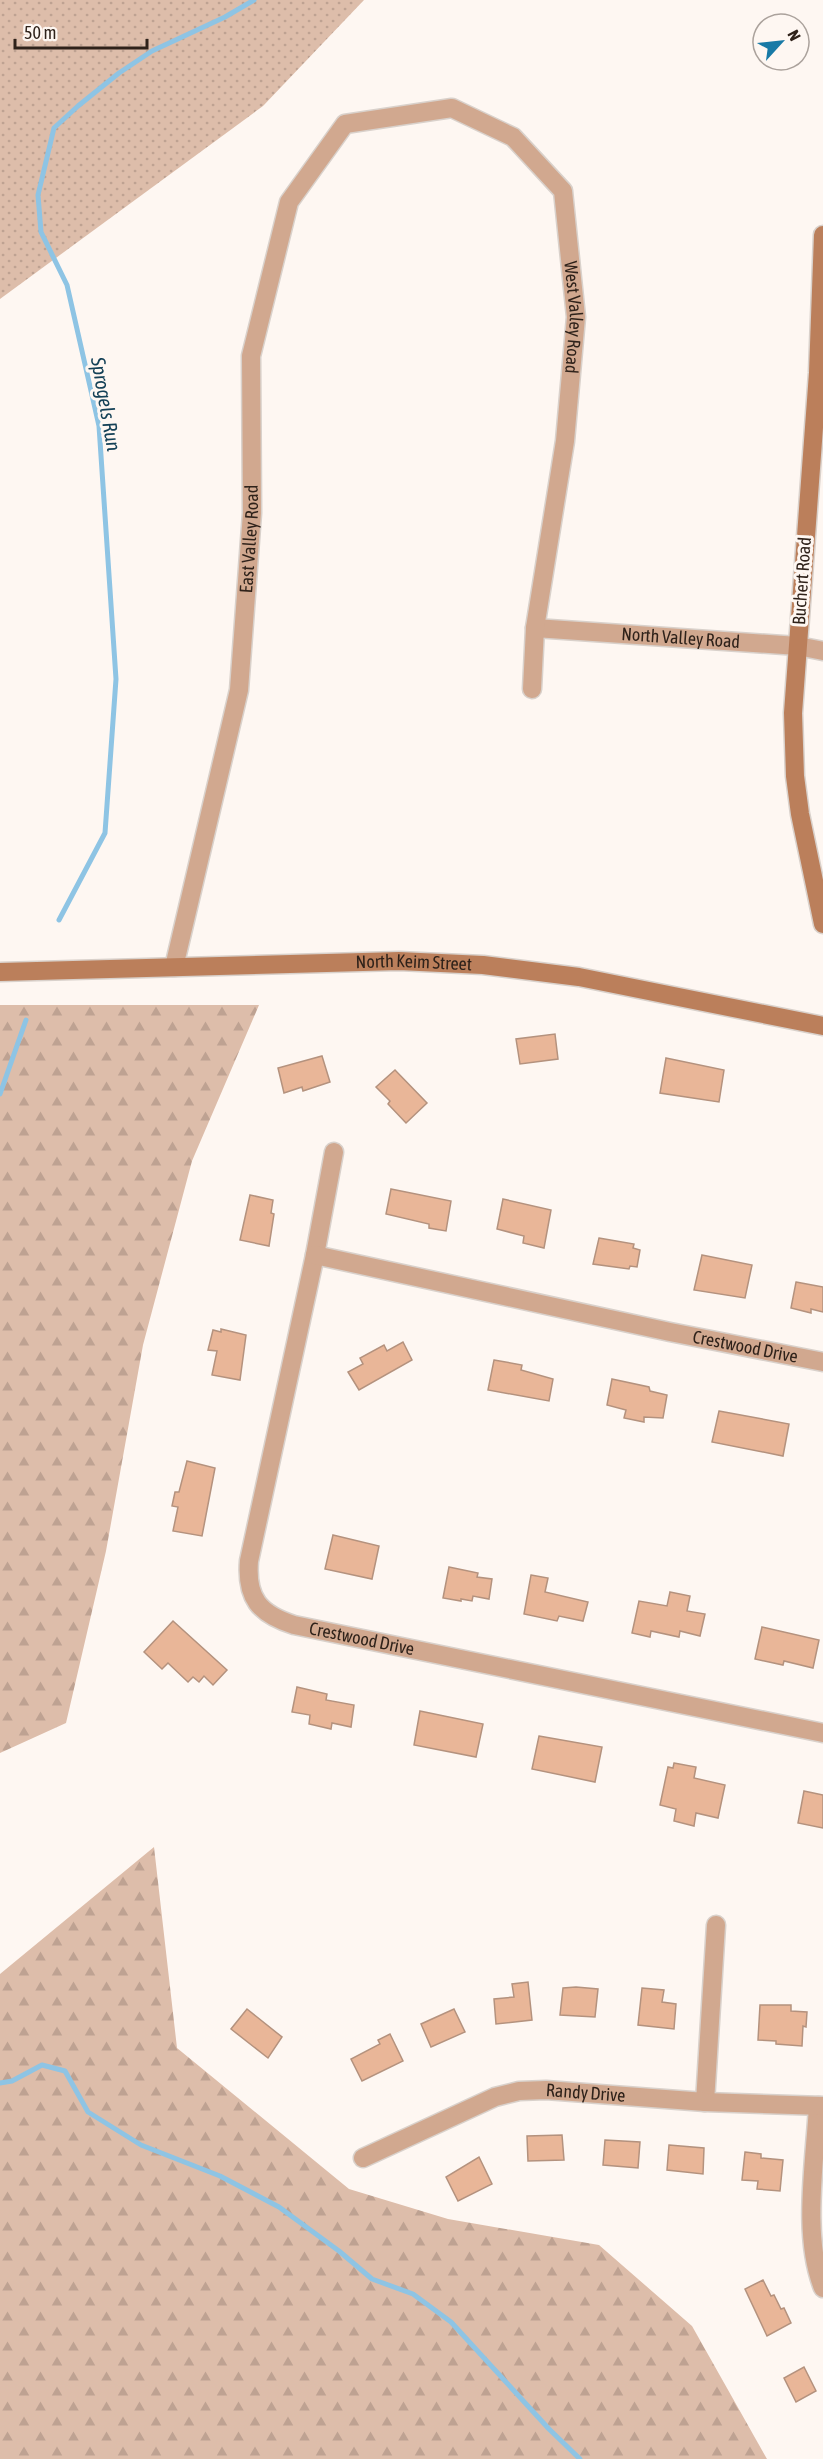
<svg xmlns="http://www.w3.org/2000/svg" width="823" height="2459" font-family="'Asap Condensed',sans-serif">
	<defs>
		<pattern id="grass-dots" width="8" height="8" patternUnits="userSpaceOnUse" patternTransform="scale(1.5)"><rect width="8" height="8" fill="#ddbdaa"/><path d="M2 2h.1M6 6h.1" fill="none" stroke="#bea292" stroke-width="1.8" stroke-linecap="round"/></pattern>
		<pattern id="forest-firs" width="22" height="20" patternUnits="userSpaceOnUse" patternTransform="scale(1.5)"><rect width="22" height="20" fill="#ddbdaa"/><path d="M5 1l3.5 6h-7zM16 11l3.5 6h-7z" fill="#bea292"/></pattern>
	</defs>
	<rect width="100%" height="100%" fill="#fef7f2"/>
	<path fill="url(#grass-dots)" d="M0,0h364l-101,106 -263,193z"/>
	<g fill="url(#forest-firs)">
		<path d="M0,1005h259l-67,156 -49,184 -37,206 -40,172 -66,30z"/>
		<path d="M154,1847l23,201 172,141 99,30 151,26 93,81 75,133h-767v-485z"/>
	</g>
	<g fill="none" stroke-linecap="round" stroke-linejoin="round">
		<g stroke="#8ec4e4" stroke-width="5">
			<path d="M59,920l46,-87 11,-154 -17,-253 -32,-141 -26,-53 -3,-37 16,-67 24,-22 41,-33 33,-22 73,-34 29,-17"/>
			<path d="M0,1094l26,-74"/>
			<path d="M0,2083l12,-2 30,-16 23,6 23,41 53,33 79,31 59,31 60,44 33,28 41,15 38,28 98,107 31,30"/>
		</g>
	</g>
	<g fill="#e9b698" stroke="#b4927e" stroke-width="1.5">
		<path d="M555,1034l3,25 -38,5 -4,-25z"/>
		<path d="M322,1056l8,26 -27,9 -1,-4 -18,6 -6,-25z"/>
		<path d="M666,1058l58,12 -5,32 -59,-9z"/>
		<path d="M395,1070l32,33 -21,20 -18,-19 2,-3 -14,-14z"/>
		<path d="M391,1189l60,12 -5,30 -17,-3v-4l-43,-10z"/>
		<path d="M250,1195l23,5 -2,13 3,1 -5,32 -29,-6z"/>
		<path d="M503,1199l48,11 -7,38 -21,-5 1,-7 -27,-7z"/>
		<path d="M599,1238l35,6 -1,4 7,2 -3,17 -7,-1 -1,3 -36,-5z"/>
		<path d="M702,1255l50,10 -7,33 -51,-8z"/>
		<path d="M796,1282l27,5v25l-12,-3v4l-20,-5z"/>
		<path d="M221,1329l25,6 -6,45 -28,-5 5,-24 -9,-1 5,-20 8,2z"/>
		<path d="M403,1342l9,18 -53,30 -11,-18 15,-8 -3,-6 24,-13 3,6z"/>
		<path d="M494,1360l28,5 -1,5 32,9 -4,22 -61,-11z"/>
		<path d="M612,1379l37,8 1,4 17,4 -4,23 -19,-1v5l-20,-4 2,-8 -19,-5z"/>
		<path d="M719,1411l70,13 -6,32 -71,-14z"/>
		<path d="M187,1461l28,7 -13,68 -29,-5 5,-24 -6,-1 3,-14h4z"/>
		<path d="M333,1535l46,11 -7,33 -47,-10z"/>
		<path d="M449,1567l29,6 -1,4 15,2 -3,20 -16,-3 -1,5 -11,-2v2l-18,-3z"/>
		<path d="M531,1575l17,3 -3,14 43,10 -5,19 -24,-5 -2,5 -33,-7z"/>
		<path d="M670,1592l20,4 -3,15 18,3 -5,22 -20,-5 -1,6 -28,-6 -1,6 -18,-4 7,-32 28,5z"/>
		<path d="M173,1621l54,49 -14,15 -9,-9 -5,6 -6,-5 -5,5 -20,-19 -6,6 -18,-17z"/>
		<path d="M762,1627l57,13 -6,28 -29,-7 -1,4 -28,-6z"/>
		<path d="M297,1687l30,7 -1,6 28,5 -3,22 -19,-4 -1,6 -22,-5 1,-9 -18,-3z"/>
		<path d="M420,1711l63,13 -7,33 -62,-12z"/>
		<path d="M539,1736l63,11 -7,35 -63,-13z"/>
		<path d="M674,1763l22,4 -2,11 31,7 -7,33 -22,-5 -2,13 -20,-5 2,-12 -16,-4 8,-38 5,1z"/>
		<path d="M804,1791l19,4v33l-25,-5z"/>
		<path d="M528,1982l4,38 -36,4 -2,-25 20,-2 -2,-13z"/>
		<path d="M576,1987l22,2 -3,28 -35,-2 3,-27z"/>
		<path d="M642,1988l22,2 -2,12 14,2 -2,25 -36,-4z"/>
		<path d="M760,2005h31v6l16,1 -1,15 -3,-1 -1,20 -26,-2v-3l-18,-1z"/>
		<path d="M247,2009l35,28 -14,21 -37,-29z"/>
		<path d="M454,2009l11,23 -34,15 -10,-23z"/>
		<path d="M390,2034l13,27 -41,20 -11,-22 29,-15 -2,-4z"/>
		<path d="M562,2135l2,25 -36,1 -1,-25z"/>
		<path d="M605,2140l35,2 -2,26 -35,-3z"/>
		<path d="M669,2145l35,3 -1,26 -36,-4z"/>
		<path d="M745,2152l16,2v4l22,2 -3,31 -23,-2 1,-8 -16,-1z"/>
		<path d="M479,2157l13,27 -34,17 -12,-24z"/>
		<path d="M763,2280l8,16 3,-1 7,14 3,-1 7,15 -24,13 -22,-47z"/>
		<path d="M804,2367l12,24 -20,11 -12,-24z"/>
	</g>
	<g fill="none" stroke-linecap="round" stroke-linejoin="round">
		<defs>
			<g id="street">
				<path id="s1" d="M535,628l263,18 25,5"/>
				<path id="s2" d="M174,967l65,-277 13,-177 -1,-157 38,-154 56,-78 107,-16 61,29 50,54 13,126 -11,124 -30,187 -3,61"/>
				<path id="s3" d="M334,1152l-19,103 -66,306c-3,37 10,53 45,64l529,108"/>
				<path id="s4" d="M315,1255l355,77 153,30"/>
				<path d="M705,2102l11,-177"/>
				<path d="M818,2106c-3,57 -16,129 5,182"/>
				<path id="s5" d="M363,2158l132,-61 24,-6 27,-1 159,12 118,4"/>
			</g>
			<g id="secondary">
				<path d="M823,235l-5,138 -25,340 2,63 5,38 23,110"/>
				<path id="s6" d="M0,972l399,-11 84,4 96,12 244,49"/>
			</g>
		</defs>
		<use href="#street" stroke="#d9d1cb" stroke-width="21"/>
		<use href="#secondary" stroke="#d9d1cb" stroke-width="21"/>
		<use href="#street" stroke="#d1a88f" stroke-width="18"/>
		<use href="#secondary" stroke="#bb7f5b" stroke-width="18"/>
	</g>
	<g text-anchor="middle" stroke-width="6" stroke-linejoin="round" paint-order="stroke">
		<g font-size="18" fill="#2f221a" stroke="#fef7f2">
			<text dy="6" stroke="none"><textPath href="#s2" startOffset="1250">West Valley Road</textPath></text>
			<text dy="6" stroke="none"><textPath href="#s2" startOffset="436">East Valley Road</textPath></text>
			<text transform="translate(802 581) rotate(-86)" y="6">Buchert Road</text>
			<text dy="6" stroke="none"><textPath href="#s1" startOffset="146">North Valley Road</textPath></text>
			<text dy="6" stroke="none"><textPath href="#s6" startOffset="414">North Keim Street</textPath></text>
			<text dy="6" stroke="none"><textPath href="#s4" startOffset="440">Crestwood Drive</textPath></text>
			<text dy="6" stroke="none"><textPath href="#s3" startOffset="574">Crestwood Drive</textPath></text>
			<text dy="6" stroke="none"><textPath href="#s5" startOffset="237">Randy Drive</textPath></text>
		</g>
		<g font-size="20" font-style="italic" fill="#144157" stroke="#fef7f2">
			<text transform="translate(106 404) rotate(80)" y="7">Sprogels Run</text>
		</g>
	</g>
	<g transform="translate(781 42) rotate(63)"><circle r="28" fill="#fef7f2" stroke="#aba29c" stroke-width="1.5"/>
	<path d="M0-4.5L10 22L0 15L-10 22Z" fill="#187aa6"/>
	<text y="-9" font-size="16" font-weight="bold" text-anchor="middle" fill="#2f221a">N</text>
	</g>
	<path d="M15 39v9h132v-9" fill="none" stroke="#2f221a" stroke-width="3"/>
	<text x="24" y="39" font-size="18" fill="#2f221a" stroke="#fef7f2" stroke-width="4.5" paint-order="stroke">50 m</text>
</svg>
